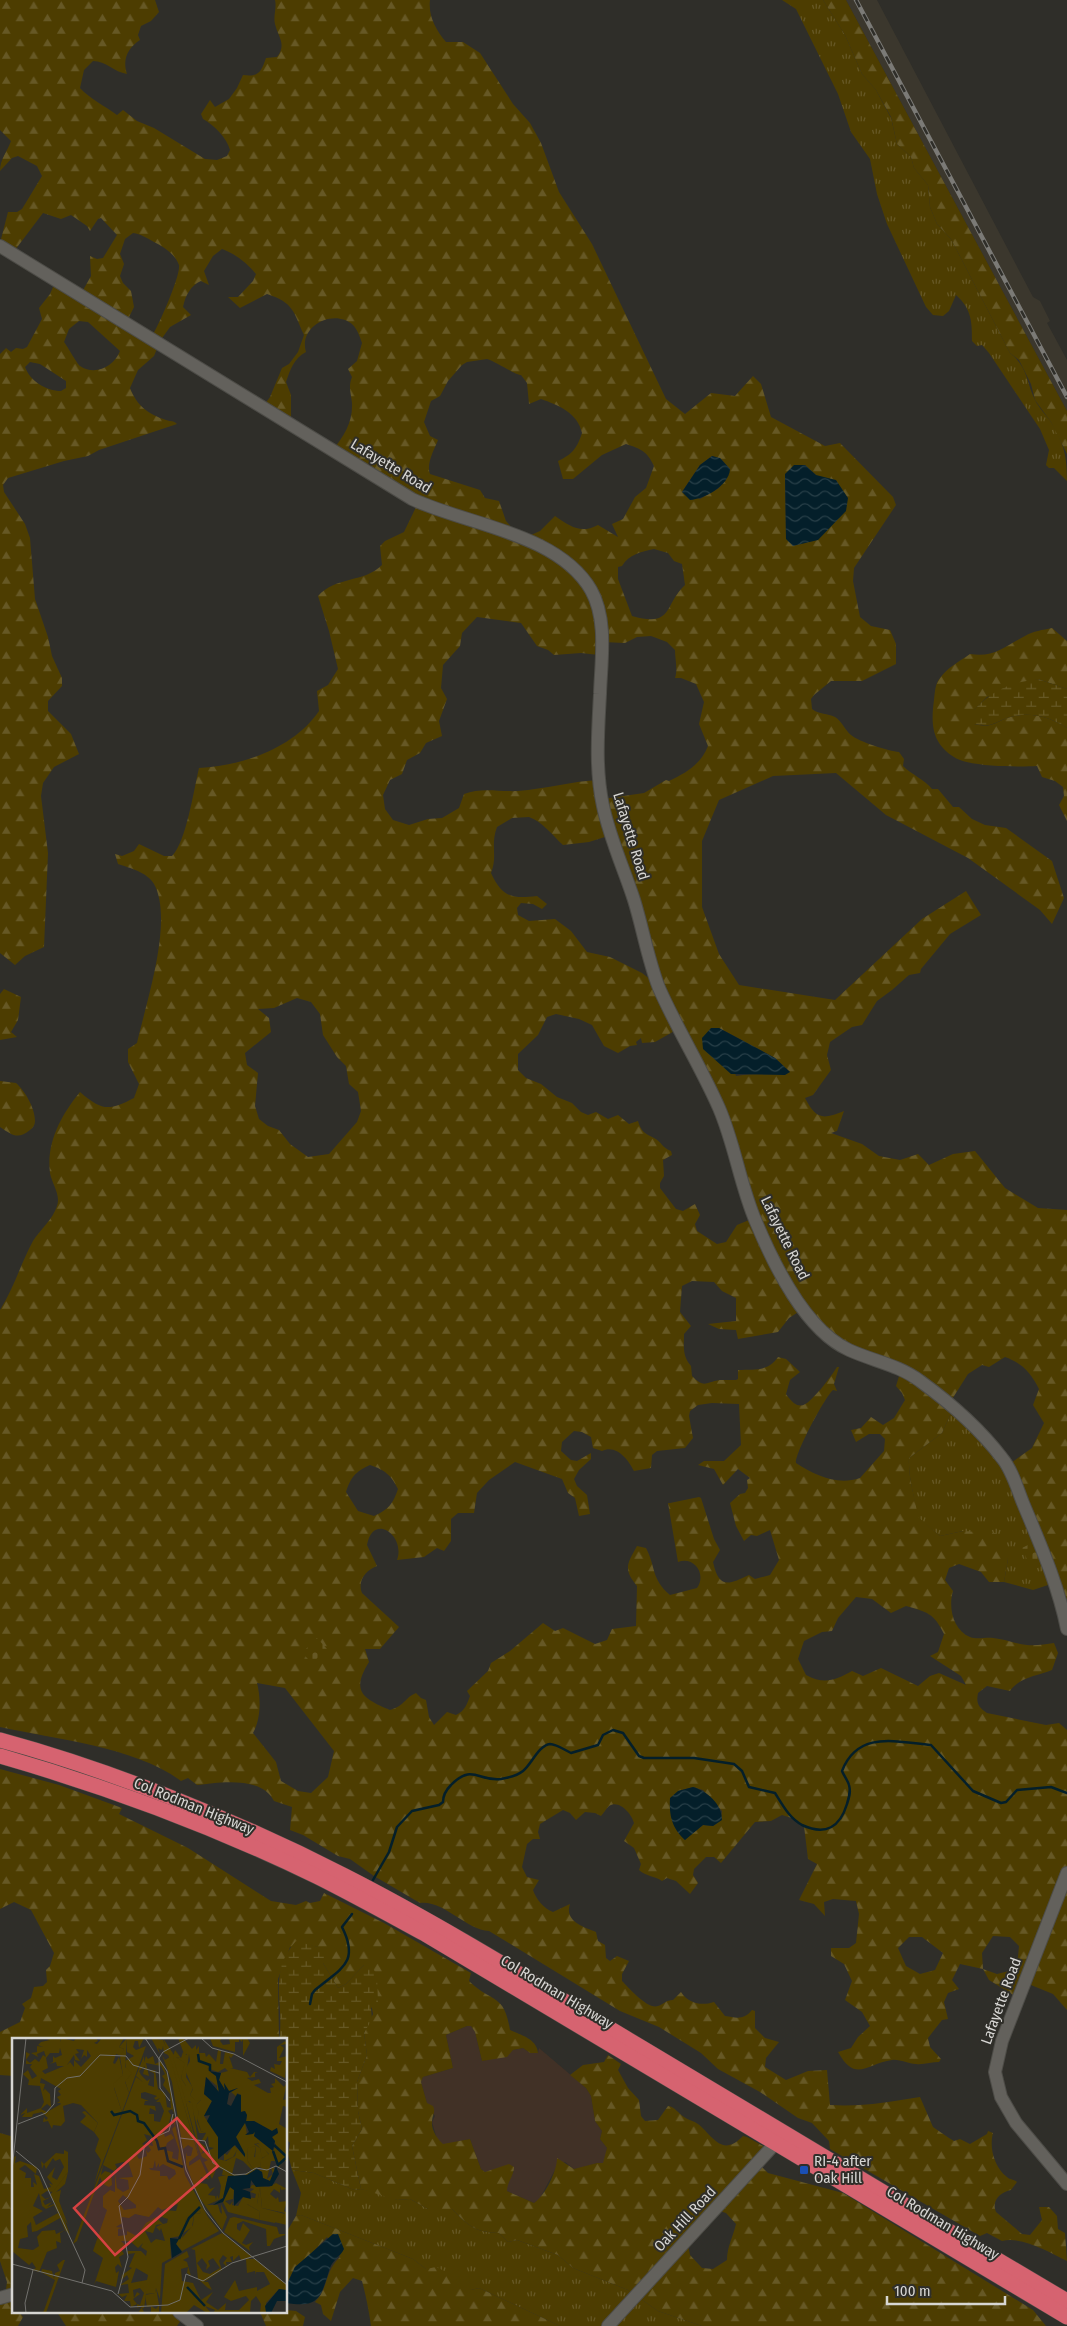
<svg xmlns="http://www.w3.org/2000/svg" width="1067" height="2326" font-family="'Fira Sans Condensed',sans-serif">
	<defs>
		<pattern id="grass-tufts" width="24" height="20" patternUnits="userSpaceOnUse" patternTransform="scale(1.25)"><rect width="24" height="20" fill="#4d3d01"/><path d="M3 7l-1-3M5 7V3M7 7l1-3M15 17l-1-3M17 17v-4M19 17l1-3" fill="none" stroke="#665825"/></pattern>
		<pattern id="forest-firs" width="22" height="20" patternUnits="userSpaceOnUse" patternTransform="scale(1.25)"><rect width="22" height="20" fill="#4d3d01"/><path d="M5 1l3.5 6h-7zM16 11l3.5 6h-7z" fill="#665825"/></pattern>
		<pattern id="wetland-marsh" width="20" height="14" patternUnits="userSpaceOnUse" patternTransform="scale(1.25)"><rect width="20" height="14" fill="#4d3d01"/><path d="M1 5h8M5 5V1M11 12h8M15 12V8" fill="none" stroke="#665825"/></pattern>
		<pattern id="cemetery-stones" width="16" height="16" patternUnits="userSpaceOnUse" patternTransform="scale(1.25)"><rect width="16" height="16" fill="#4d3d01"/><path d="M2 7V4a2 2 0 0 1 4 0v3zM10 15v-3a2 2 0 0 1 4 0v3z" fill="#665825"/></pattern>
		<pattern id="water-waves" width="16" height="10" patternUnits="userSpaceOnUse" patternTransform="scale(1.25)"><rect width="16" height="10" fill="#041f2a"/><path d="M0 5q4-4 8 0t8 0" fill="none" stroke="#283f48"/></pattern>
	</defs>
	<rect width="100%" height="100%" fill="#2f2e29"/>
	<path fill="#413126" d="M467,2026h4l4,6 7,29 21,-5 10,-6 10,-2 7,5h8l1,-5 47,40 5,8 4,25 7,10 -2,8 7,9 -1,11 -3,5 -6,-1 -17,5 -6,1 -9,-7 -8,4 -18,34 -5,3 -27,-12v-7l7,-13 -19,-1 -10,2 -4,-3 -11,-30 -27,6 -6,-6 -5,-17 3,-6 -8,-13 -6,-21 2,-5 30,-9 -7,-33z"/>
	<path fill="#3b372d" d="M846,0h31l156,297 7,4 10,20 -3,2 20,37v51z"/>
	<g fill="url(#grass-tufts)">
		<path d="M782,0h41l22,35 17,39 14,16 15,28 6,26 14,13 3,11 14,17 2,22 7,17 14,15 59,114c18,14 16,29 25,47 4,8 11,15 16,22 13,22 16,34 16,59l-13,-13h-5l-3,-3 3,-15 -9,-21 -51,-76 -7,-8 -5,1 -5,-5c0,-18 0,-32 -16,-46l-7,16 -6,5 -10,-1 -7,-8 -39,-83 -10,-30 -7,-35 -19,-27 -13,-38 -42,-85z"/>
		<path d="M953,1409l55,56 43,119 -18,6 -29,-8 4,-23 -45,-28 -23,5 -23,-19c-2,-20 -9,-39 -8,-59l33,-25z"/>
		<path d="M292,2170l22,3 40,17 7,-1 23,5 13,6 13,-1 18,10h24c17,17 22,23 47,24l9,9 9,-2 41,15 15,13 55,22 30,21 44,15h-142l-81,-38 -8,2 -45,-21 -13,-10 -112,-44 -5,1 5,-23z"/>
	</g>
	<g fill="url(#forest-firs)" fill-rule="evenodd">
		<path d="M0,0h155l4,12 -8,9 -10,5 -3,9 2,5c-12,8 -18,19 -13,34 -13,-2 -21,-13 -34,-13l-9,9 -4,18c10,11 25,18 37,27l6,-5 14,11 17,7 51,31 12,1 10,-4 3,-6c-3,-12 -16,-25 -27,-31l-2,-5 9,-14 5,7 14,-8 8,-11 6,-13c15,2 18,-2 23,-17l11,-1c10,-13 1,-20 -2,-33 -2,-8 2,-16 0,-24h155c-2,16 6,30 16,42h17l17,11 33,51 17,19 11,20 18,49 33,52 74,155 19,15 26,-21 24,3 18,-20 8,8 10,33 54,29 15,-3 53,54 3,8 -42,63 -1,13 7,36 11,9 19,4 6,14v20l-34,17h-31l-17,14 -3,4 1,10c8,6 15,4 23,8 6,3 10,13 16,18 8,7 38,16 48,17l5,7 -1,7c9,9 21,13 29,23h6l15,18h6l13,12 13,6 21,3 46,33 12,37 -12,26 -12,-14 -72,-52 -82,-43 -50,-42 -63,3 -54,24 -17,41v66l17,47 20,31 96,15 87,-81 44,-28 15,24 -31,19 -29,35 -1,4 -11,2 -17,15 -15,11 -15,24 -10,2 -22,15 -3,13 4,15 -18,25 -8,3c11,21 17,22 39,13l-7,20 -6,2 31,11 17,12 21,4 18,-6 11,11 24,-11 22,-3 30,37 33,20 29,2v407l-59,-152 24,-17 12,-25 -11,-18 6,-16c-8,-16 -17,-26 -34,-32l-16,10 -7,-2 -14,9 -19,30 4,5 -11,24 -33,25c-1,20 6,39 9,59l22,19 23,-5 33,2 12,26 -4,23h-15l-8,-10 -22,-8 -10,4 -4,12 8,11c-5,16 0,39 17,46 7,3 16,0 23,1 12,1 23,6 34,7 9,1 19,-1 27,-2l4,10 -6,17c-15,6 -32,7 -42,21l-23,-5 -9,7c-2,10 0,14 9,20l59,12 13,-2 8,7v280l-14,-16 -27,-11 -11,13 -26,-16 -6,-11 -23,-5 -8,16 7,9 -11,4 -4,9 4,17 -6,1 -14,18 2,9 11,12 -2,3c-7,0 -16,3 -23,2 -8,0 -16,-5 -24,-4 -25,3 -36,24 -54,-8l13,-4 7,-11 12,-11 -8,-14 -17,-12 7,-19 -8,-17 -13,-8v-8h18l7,-5 3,-29 -3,-13 -23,-2 -9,3 1,14 -11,-12 -15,-4 18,-36 -9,-5 -4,-33 -9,-7 -13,-4 -11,6 -16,1 -34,41 -7,-6h-8l-12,12 -1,6 5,8 -8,11 -14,-13 -9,-3 -5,3c-7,-5 -17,-5 -23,-11l2,-6 -7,-16 -10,-7 10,-18c-2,-9 -15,-24 -25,-17 -3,3 -6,8 -8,10l-6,-3 -10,-1 -9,8 -6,-7 -7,-3 -23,14 -2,8 2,7h-7l-6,5 -5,23 5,10 12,3 -6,10c3,9 11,19 20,22l17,-8c-6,17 13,23 26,28l2,9 7,4 1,13 4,3 7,-5 12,5 -7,13v7c7,7 26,29 36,25 6,-2 8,-6 15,-6l8,-8c8,12 21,14 33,10l11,14c12,2 19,4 27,-6l3,1v17l10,10 14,4 -13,16 -1,9 21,13 22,-9 19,-1 3,35c31,2 60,-3 90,-8l13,30 16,11 5,3 6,-2 10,5 17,-10 1,-3 5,2c-4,14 1,34 14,44 3,3 7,2 10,5l-6,8c-10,2 -20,10 -15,22l26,22 8,1 12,-15 -3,-13h10l8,9 1,13 7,4 2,28c-18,-9 -45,-25 -65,-20l-15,-8 -7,3 -150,-87 -1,-8 -17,-18 -14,-5 -38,-26 -42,-23 -17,-16 -42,-26 -39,-16 -131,-80c-23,-1 -45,-31 -69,-28l-46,-27 -24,-17 -12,-3 -35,-21 -13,-5 2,-23 -18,-6c-12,-25 -54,-19 -77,-16l-9,-7 -7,3c-45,-34 -126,-42 -181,-54v-417c14,-22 21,-47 33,-69 7,-11 20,-22 24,-35 4,-11 -5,-22 -7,-33 -4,-31 12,-59 30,-81 22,19 29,19 54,6l5,-14 -11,-22v-13l9,-6c9,-40 37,-123 17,-159 -7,-12 -24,-16 -36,-20l-3,-10 7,2 12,-5 5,-7 25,12h8c14,-13 22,-67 27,-88 43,-2 95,-20 120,-57l-2,-20 11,-6 10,-16 -9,-38 -11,-35c18,-20 46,-13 64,-31l-2,-19 5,-5 19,-9 14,-29 -85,-53c11,-14 20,-28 19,-47 -1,-10 -4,-16 0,-26l-4,-8 9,-8 5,-18c-2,-6 -5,-14 -9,-18 -19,-17 -55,1 -47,27 -12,6 -16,18 -20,30l5,13v26l-28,-14 7,-10 12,-29 7,-4 9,-12 6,-17c-11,-24 -10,-32 -37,-41l-27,14 -12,-11h10l15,-16 3,-7c-9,-11 -20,-20 -34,-25l-9,7 -9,15 5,14 -8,-4c-10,4 -16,15 -18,26l8,8 -21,12 -10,14 -6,15 -16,14 -8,18c7,18 18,26 36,32 5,2 7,0 11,4l-78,26 -11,6 -24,5 -56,17 -5,7 1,7 21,32 5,14 5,61 13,38 4,19 10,22v8l-14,15v10l23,23 8,20 -25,13 -11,16 -2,13 7,57 -4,94 -19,9 -10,9 -15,-12v-599l6,-6 5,4 5,-4 7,1 4,-2 15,-28 -3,-11 11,-14 7,-16 25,14 9,-16 -1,-20 7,3 6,-1 14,-23 -16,-17 -3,1 -8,12 -3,-5 -16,-11 -10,4 -18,-6 -28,37 -15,-7 8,-31h9l5,-3 20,-33 -5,-10 -19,-10 -6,2 -12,13c0,-12 7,-19 11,-30l-11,-11zM133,233c8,1 14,5 21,9 10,5 21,12 25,23 2,10 -21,62 -27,71l-25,-15 7,-14 -3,-16 -8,-8 -3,-7 4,-12 -4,-10 5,-15zM79,321l9,1 32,29c-6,16 -25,25 -40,15 -3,-2 -12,-19 -16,-24l5,-13zM487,359c10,3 28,16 34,16l6,8 2,21 12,-5c17,6 37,14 41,34 -5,15 -9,21 -24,28l5,18h10l29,-24 24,-11c15,5 21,7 28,22l-8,22 -11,9 -12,22 -11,5 6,13 -20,-12c-17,9 -27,2 -43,-9l-15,15 -18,8 -16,-18 -7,-20 -14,-3 -5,-8 -50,-16c-4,-10 4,-24 8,-34l-8,-4 -6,-14 7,-21 9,-5 8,-15 14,-16 5,-3zM30,362l10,2 26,17v7l-5,3c-15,0 -31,-10 -36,-24zM712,456l9,3 9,10 -11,19 -19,11 -18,-7 18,-27zM805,465l11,10 -30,64 -1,-65zM654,549l14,4 6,8 8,3 3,21c-21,19 -11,43 -53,31l-14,-37v-12l4,-1c7,-12 19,-14 32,-17zM477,617l44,6 16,23 11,4 6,5 27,-2 18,2 4,-13 22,1 12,-6 14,-1 16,6 8,8c0,9 3,20 0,28h6l15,6 8,18 -5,22 9,22c-7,18 -22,27 -39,35l-3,-1 -22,13 -41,6 -3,-19c-28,1 -55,9 -82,11 -19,1 -36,-4 -54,3l-5,14 -17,10 -14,1 -19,6 -16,-5 -8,-11 -2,-14 7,-15 12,-6 5,-14 13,-7 6,-10 16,-7 -3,-15 8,-22 -6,-11 2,-23 17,-19 2,-13zM529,817c14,5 23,18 34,28l26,-3 22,-7 44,148 -13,-10 -32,-16 -23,-5 -16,-21 -16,-12 -26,2 -11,-6 -1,-7 4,-5 12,1 9,5 5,-5 -10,-8c-25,3 -35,1 -46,-23 7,-18 -1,-27 6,-46l15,-9zM297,998l14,4 9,12 3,21 14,22 9,9 3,18 9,8 3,19 -4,11 -28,32 -21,3 -18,-13 -11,-14 -11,-4 -9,-7 -4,-13 3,-33 -11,-8 -2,-12 26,-21 -2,-14 -11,-9 16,-1zM556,1014l23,5 13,6 12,21 14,7 12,-7 7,-1 -1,-3 5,-4 1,5 13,-1 23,-13 56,116 20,73 -17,7 -11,17 -9,2 -20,-13 -2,-7 5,-9 -5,-11 -12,7 -7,-2 -16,-21v-5l4,-7 -1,-16 9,-5 -1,-4c-10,-4 -9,-9 -17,-13 -8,-4 -13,-6 -16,-17l-9,3 -11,-9 -10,4 -12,-7 -8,3 -7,-3 -9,-9 -15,-6 -16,-13 -15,-6 -8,-8v-16l20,-19 9,-18zM719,1028l56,30 15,14c-18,4 -35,1 -54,4zM692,1281l22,1 8,9 14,7v23l-28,3 11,5 17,1 2,9 40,-7 11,-14 14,-9 49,43 49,18 -5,16 6,7 3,7 -11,18 -11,7 -12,-8 -10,11 -10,2 5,12 13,-8h11l5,5 -1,12 -24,27c-23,8 -45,-3 -64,-15 -1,-10 29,-66 37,-73l4,1 -3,-7 5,-17h-2c-5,8 -10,14 -16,22 -13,13 -20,27 -35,5l4,-14 10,-8 -14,-13 -8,-2c-10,15 -23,12 -40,13v9l-2,1c-5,0 -11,0 -16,0 -15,2 -15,9 -28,-4l-1,-10c-9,-10 -7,-20 -7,-32l7,-8 -11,-14 2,-26zM712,1403l27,1 2,41 -17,16h-20l-6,4 16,4 9,16 15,-16 12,9 -3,2 1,8 -3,5 -5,1 -10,9 6,23 8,15 7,-6 6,1 13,-6 9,30 -9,15 -15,4 -6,-4c-21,10 -30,14 -36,-13l7,-12 -6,-11 -13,-41 -2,-1 -29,6h-2l10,59c16,-6 29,12 19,26l-27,7c-19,-16 -14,-28 -24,-47l-9,-2c-10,18 -14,23 0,40l-1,40 -24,3 -5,11 -12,4 -32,-16 -8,3 -12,-8 -33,28 -19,12 -3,8 -21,20 3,5c-3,8 -5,15 -14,19l-9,-3 -13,13 -5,-8 -3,-17 -5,-2 -5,-5c-12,5 -10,12 -26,17 -28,-12 -39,-19 -21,-48l-4,-13h15l19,-22 -37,-34c-5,-12 4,-23 15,-27l-10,-21c6,-33 39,-9 30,15l27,-3 13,-9 7,3 7,-10v-22l7,-6h16l3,-20 12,-13 26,-18 47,17 6,14 7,5 4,18 11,-2 -3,-19 -10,-9 -3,-7 5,-9 12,-11v-6l-14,8 -6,-1 -10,-9 1,-9 12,-11 8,1 9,5 2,11 9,3c14,-7 26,8 32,20l17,-3 1,-13 5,-4 28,-3 8,-10 -4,-22 1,-5 8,-6zM370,1465c15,5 21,10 28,24 -5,15 -10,21 -24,27l-16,-5 -12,-19c5,-15 9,-20 24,-27zM856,1597l16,2 19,14 15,-7c21,6 28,7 38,28l-6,18 -8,4 31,20 5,9 -27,-12 -9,3 -12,10 -37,-18 -18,8 -11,-5c-16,9 -28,14 -46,4l-8,-16 6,-18 18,-9 10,-1 6,-13zM257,1683l28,5 49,63 -6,26 -17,16 -13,-2 -17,-10 -5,-19 -23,-29c8,-14 8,-35 4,-50zM693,1787l10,3 19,21 -1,9 -8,6 -10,-1 -19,15 -6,-49zM993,1936l17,1 9,9 -1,11 -9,14 -12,3 -14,-5 -1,-16zM909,1937h13l21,16 -8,17 -15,4 -14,-8 -8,-18z"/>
		<path d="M823,0h23l221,411v43l-16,-32 -16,-22 -4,-16 -12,-24 -9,-7 -59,-114 -14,-15 -7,-17 -2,-22 -14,-17 -3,-11 -14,-13 -6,-27 -15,-27 -14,-16 -17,-39z"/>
		<path d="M1052,628l15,13v48l-29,-10 -51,18 -13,13v14c17,4 18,0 33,-6 21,-7 42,-2 60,10v93l-8,-16 5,-9 -1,-9 -8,-6 -13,-4 -5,-11c-19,1 -69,1 -83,-9 -23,-14 -23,-34 -20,-57 1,-8 1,-16 6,-22 7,-10 20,-17 30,-24 25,4 35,-8 55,-18 8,-5 18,-6 27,-8z"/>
		<path d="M4,989l17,8 -3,23 -7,12 6,5 -17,3v-46z"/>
		<path d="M0,1081l16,2c9,8 19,25 19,38 0,4 -2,7 -5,9 -12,10 -18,5 -30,-3z"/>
		<path d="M0,1769l59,16 63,23 -3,6 69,34 83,53 25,4 10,-4 4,2 10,-2 4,-8 60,30 87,50 -2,8c24,23 35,12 41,49 11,5 27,9 28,23h-8l-7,-5 -10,2 -6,7 -25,4 -7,-29 -4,-6h-4l-21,9 7,33 -30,9 -2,5 6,21 6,3c3,7 -1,9 -1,16 -1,8 6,18 11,22l27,-5 11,30 4,3 24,-8 5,3c0,9 -7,15 -7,24l27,12c11,-7 23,-32 23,-45l17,11 23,-6h6l4,-15 -7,-9 2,-8 -7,-10 -4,-25 -5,-8 -16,-13 13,-10 21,-3 4,-7 13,9 -3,6 10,18 11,12 2,16 4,5 13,-1 10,-14c7,1 10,7 16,11 4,3 10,4 14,7 15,12 24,34 45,12l4,1 23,13 -11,14 9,9 75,20 190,117 13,16h-344l-44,-15 -30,-21 -55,-22 -15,-13 -41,-15 -9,2 -9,-9c-25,-1 -30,-7 -47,-24h-24l-18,-10 -13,1 -36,-11 -9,-43 10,-17 -4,-18 -1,-29 10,-27 -3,-22 9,-19 -9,-49 -18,19 -8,4 -15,-25 -5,-16 -10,-2 -18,2 -12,32 1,61h-265v36l-14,-1v-43l20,-10 5,-14 -3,-4 9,-6 3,-11 9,-1 4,-4 -1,-12 4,-4 4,-13 -23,-43 -17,-8 -14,7zM717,2210l9,3 10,11c-3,13 -9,23 -9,36l-14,9 -11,-1 -12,-13 -3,-14z"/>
		<path d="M0,2133l14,4v175h5l4,5 -5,9h-18v-28l5,-1 2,-15 -7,-21z"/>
		<path d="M301,2215l112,44 13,10 10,-2 30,14 5,9 8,-2 81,38h-189c-2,-15 -5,-30 -9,-45l-9,-3 -13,14 -9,29 -8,-7 -2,-9 -6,-3c14,-14 9,-30 25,-45l-13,-20 -19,20 -13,10 -9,19v-53l10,-17z"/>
		<path d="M286,2310l10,1 9,6 -2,9h-37l-6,-14h26z"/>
		<path d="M57,2312h123l3,5 -6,9h-111z"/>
	</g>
	<g fill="url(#wetland-marsh)">
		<path d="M1038,679l29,10v39c-18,-12 -39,-17 -60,-10 -16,6 -14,9 -33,6v-14c20,-21 36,-27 64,-31z"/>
		<path d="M296,1941l22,6 7,5 -2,11 15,25 8,-4 18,-19 5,-1 8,10 1,29 -7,5 1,11 -8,14 3,22 -10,27 1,29 4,18 -10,17 9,43 -7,1 -40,-17 -22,-3 -4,-16 2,-11 -4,-4v-99h-7c6,-36 -12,-67 17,-99z"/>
	</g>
	<g fill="url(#cemetery-stones)">
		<path d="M1034,1542l9,23 -11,6 -10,-23z"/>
		<path d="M317,1638l10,11 -15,14 -10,-10z"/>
	</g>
	<g fill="url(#water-waves)">
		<path d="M712,456l8,2 10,11c-1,17 -26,30 -40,31l-8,-8 18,-27z"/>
		<path d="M794,465h11l11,10 20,5 12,18 -2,13 -28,29 -25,6 -7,-7 -1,-65z"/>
		<path d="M711,1028h8l56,30 15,14 -5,3 -54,-1 -28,-25 -1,-11z"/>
		<path d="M693,1787c14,4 29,17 29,33l-9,6 -10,-1 -18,15c-13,-12 -16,-24 -15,-42l8,-7z"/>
		<path d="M333,2234h5l6,15c-3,7 -12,12 -14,19 -9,27 -9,41 -44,35v-17l9,-19z"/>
	</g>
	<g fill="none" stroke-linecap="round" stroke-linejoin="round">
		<g stroke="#041f2a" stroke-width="2.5">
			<path d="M373,1880l16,-28 8,-25 15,-16 27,-6 4,-3c0,-7 3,-12 8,-17 21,-22 28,-3 50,-6 6,-1 17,-4 22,-8 8,-6 16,-26 27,-27 6,0 15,6 21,9l27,-8 5,-10 10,-5 10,3 16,23 5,2h50l40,6 8,7 7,16 26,6c7,11 14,25 27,32 24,11 38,2 45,-21 2,-6 4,-12 2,-19 -1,-4 -5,-9 -7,-14 16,-41 54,-29 89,-26l42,46 28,12 5,-1 11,-12 34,-3 16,6"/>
			<path d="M310,2004l2,-10 3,-4c26,-22 45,-27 27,-63l10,-13"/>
		</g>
		<defs>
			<g id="secondary">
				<path d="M0,246l412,253c55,26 146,34 179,91 17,30 10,71 9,104 -2,38 -5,75 3,112 7,33 21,63 31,94 9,29 14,60 25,88 18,41 42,79 60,120 16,37 21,77 37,114 18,43 49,108 93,128 24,11 50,15 71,31 29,21 60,48 82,77 10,12 15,30 21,45 17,41 35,81 44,126"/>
				<path d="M1067,1873l-65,168 -7,31 6,25 15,26 51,61"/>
				<path d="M0,2298l14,-4"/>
				<path d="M179,2312l18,14"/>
				<path d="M608,2326l174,-190"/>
			</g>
			<g id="highway">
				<path d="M0,1740c114,31 240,82 345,136 100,51 197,112 294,170 142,85 285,171 428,255"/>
				<path d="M0,1756c108,31 217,72 318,121 36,18 72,38 107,57l642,383"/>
			</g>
		</defs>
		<use href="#secondary" stroke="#4d4c47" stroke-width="14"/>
		<use href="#highway" stroke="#4d4c47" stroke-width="16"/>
		<use href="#secondary" stroke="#63615c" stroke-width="12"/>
		<use href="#highway" stroke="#d66370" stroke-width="15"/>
		<defs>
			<path id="rail" d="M856,0l211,397"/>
		</defs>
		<use href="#rail" stroke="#7b7a76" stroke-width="4.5"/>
		<use href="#rail" stroke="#2f2e29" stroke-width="2.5" stroke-dasharray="8" stroke-linecap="butt"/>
	</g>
	<rect fill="#1a4fb4" stroke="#2f2e29" stroke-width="2" x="799" y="2165" width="10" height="10" rx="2.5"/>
	<g text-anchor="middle" stroke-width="4" stroke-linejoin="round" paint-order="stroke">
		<g font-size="15" fill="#d7d6d3" stroke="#2f2e29">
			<text transform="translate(391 466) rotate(31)" y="5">Lafayette Road</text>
			<text transform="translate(631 836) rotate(73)" y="5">Lafayette Road</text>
			<text transform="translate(785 1238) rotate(64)" y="5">Lafayette Road</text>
			<text transform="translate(194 1806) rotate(22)" y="5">Col Rodman Highway</text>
			<text transform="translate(557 1992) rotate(31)" y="5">Col Rodman Highway</text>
			<text transform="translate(1001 2001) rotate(-70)" y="5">Lafayette Road</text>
			<text transform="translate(685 2219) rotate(-47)" y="5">Oak Hill Road</text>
			<text transform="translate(943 2223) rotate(31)" y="5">Col Rodman Highway</text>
		</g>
		<g font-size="15" fill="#d7d6d3" stroke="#2f2e29" text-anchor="start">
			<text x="814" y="2166">RI-4 after<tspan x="814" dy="17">Oak Hill</tspan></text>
		</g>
	</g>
	<g transform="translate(12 2038)">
		<rect width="275" height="275" fill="#2f2e29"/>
		<path d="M151,0l11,17 11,43 1,-12 -5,-8 3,-15 -8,-6 5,1 2,-6 4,3 -1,-8 3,7 -3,23 7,11 -3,7 6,5h5l-4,4 2,9 -2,8 4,10 5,2h-7l-9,-32 -4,2 14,56zM73,73l13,12 -4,9 -14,-10 6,-6 -4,-4zM243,105l7,2 7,10 -7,3 -2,9 -7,2 -6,-9 1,-13 8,-1 -2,11h7l-1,-9zM56,134l-3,12 -9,8 5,-2 -2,11 9,24 -18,-30zM144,250l3,17 -12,2 -2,-12 10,-2z" fill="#4d3d01"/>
		<path d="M31,0h17l1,4v-4l13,3 2,-3h20l2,3 -4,2 3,1 5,-6h22l-5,9 5,2 -2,7 -6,-2 -3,9 2,1 4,-7 4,18 -9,13 8,24 -28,73 7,-25 -6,-9 4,-12 -5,-7 4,-9 -17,-18 -8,-2 -10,3 2,15 -4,5 -8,-1 -1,4 -4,-8 -5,1 1,-5 2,3 2,-2 -6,-6 -9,2 -1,3h-10l3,-4 -5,2 7,-7v5l14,-5 3,-6 -4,-16 -12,-1 1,-5 -6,-6 5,-4 4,9 5,-3 -7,-9 2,-3h-6v-12l4,2 -4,6 4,3 5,-4 4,3 4,-7 3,2 -2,-6 -7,3 1,3 -7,-4 6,-1v-6l6,1 -5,-2 3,-3 9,-2zM48,10l2,7 -7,3 -2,-2v6l-4,2 7,-2 1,4h7l-19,8 -3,-3 6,-3 -2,-10 4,-5h9zM64,11l8,1 -3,9 3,-4 3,2v-7l4,6 -10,11 -7,-7v7l-4,-5 -3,3 7,-10 1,5 5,1 -5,-7 4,-1zM29,40l20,11 -3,2 3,4 -4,2 3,4 -3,2h3l1,1 -14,8 -6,-3 6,-5 4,3 -1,-13 -5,-5 -2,2 2,-7 -5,-1zM115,0h17l-5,10 -1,-7h-3l-2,6 3,3 10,-4 -17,47 -4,-12 6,-7 -5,-4 -1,-9 9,-5 -7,-4zM139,0l12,2 7,16 -6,-3 -1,-7 -1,4 -4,-2 2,6zM166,0h5l9,11 4,-4v5l3,-4v7h6l1,4 3,-3 7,8 2,-12 3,1 -1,13h3l2,-12 9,2 -3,4 -2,-2 4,12h-3l17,4 3,5 4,-5h4l-3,1v4l-8,1 5,3 7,-2 2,4 -7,2 14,8h3l-1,-5 4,-1 -3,-3 4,-1v-5l9,9 3,-4 -4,17 4,-1v8l-4,-1 -4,18 8,5v32h-5l-3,7 -4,-7h-4l-4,18 6,-5 -2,-6 3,-1v4l-4,10 -7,-3 -1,-6 -5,-3 -10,6 -19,1 -5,22 -16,7h11l2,7 2,2 -1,-10 6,13 -5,13 -25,-36 -11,-30v-12l1,4h4l2,-8 -5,-3 -5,4 -11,-67 -10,-27 3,5 5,-3 28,98 -9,7v4l11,-7 9,20 -8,-2 -1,6 7,1 3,5 5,-2 -7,8 7,1 1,4 1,-5 2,4 2,-13 -3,-9 8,-2h-4l1,-5 -6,-3 -5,12 -8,-17 4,-2 -6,-3 -3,-8 -26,-92 2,-7 6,8 -5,-1 9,6 -4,15 5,8v15l6,2 6,38 8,6 -5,7 13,-6 -5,-1 -1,-11 -3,5 -3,-1 4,-7 -5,-2 -4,-13 2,-5 -3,-8 5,-5 -5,1 -6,-6 3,-6 -8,-19 5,-9 -1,-7h-5zM195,30l11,4 7,-4 3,3 -7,2 -2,7 6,10 -1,-7 5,8 9,-3 -7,4 6,5v-4l4,2v17l3,-1 3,4 -1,6h8l18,10 5,-3 1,5 -6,4 4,8 -3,6 -19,-15 1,-4 -8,3 -2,-13 -9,15 9,20 -8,-8 -2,7 -9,5 -8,-2v-22l-14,-21 8,-15 -8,-7 2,-17 11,9v7l2,-4 -3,-13zM246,105l11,11 -8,5 -1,8 4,3 -11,-1 -6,-9 1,-12 8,-2 -1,12h7l-2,-10 -6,-4zM224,120l7,3 9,9 -8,5 -12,-1zM198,0h12l-2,3 3,4 7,-1 -1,-6h18l3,5 -7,13v-18l-1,4 -3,-3v3h-4v10l-22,-6zM273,3l2,3 -7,1 4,3 -5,10 8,-2 -2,22 -15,-7 1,-4 4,2 -1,-5 6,1 2,-4h-5v-14zM132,18v6l2,-6 2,3 5,-3 2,8 6,-3 8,18 5,34 -2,-4 -4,2 3,4 -3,12 -5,4 2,6 6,-3 3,4 -7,5 -2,7 8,2 -1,6 6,2 1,-10 -7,-21 3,-3 -3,-7 1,-5 12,61 23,42 11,14 -37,20 -6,-7 4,-8 -10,2 1,20 -9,5 -2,36 -4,-11 -1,5 -9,1 -2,14h-2l2,4h7v-6l5,3 3,-4v8h-21l5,-8 -6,3v-4l3,1 4,-12 -4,-5 -7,2 1,8 3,-6 3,2 -7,5 4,5 -6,3 -1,-6h-6l3,-6 -5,2 -4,-3 11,-1 -1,-9 -8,1 9,-6 -2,-4 -6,5 1,-5 10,-7 -3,-1 6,-14 -7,1 -1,-3h14l5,5 1,-5 -6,-4 2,-4 -5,5 -8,-7h-9l5,5 -5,2h6l-6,1 3,5 -5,3 3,11 -4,-4 -3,3 1,6 3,-2 -3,16 -20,-6 -2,4 9,-27 -10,-7 14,-41 -4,-3v-11l7,-6 5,2v-19l2,15 6,4 6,-3 -1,-9 -10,-2 15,-1 -5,-16 -13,3 2,4 -3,3 -11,-6 -2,10 4,-4 6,2 1,12 -3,2 -6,-3 -3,-7 -23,64 -4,3 63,-167 7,5 -7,-6zM134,25l15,3 4,8 -3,2 3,4 -2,5 7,9 1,14 -4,-1 -2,-14 -7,-4 -3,-19 -6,1 5,2v14l-6,-2 2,-6 -3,2 -6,-6 -2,-4 6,-5 -2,8 6,2zM133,54l12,4 -3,2 2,2 4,-2 -4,4h4l4,9 -4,11 -6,-1v-7h-5l1,-6 6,3 -1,-5 -11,-1 1,-4h4l2,-3 -2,3 -8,-3v-5zM132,96l7,2 2,10 -5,-1 3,5 -3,3 -2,-3 1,6 -8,3 -2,-3 9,-10 -4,-2 5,-4zM143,122l1,8 3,-5v4l4,-3 12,6 1,4 -7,6 -2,-4h-7v-5l-9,-1 -2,-2h4zM111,157l13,10v3l-12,2 -6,-9zM166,166l-2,7 -12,-1 -1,5 -4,1 9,3 -1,4 -4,1 -7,-7 -10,6 -9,13 -10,-5v4l-9,1v-7l5,-1 -7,-1 6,-4v-6l7,1 6,-4 14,3 9,-10 4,3zM187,172l2,3 -7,1 -1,11 -11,13 4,-19zM150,186l-6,3 4,4 1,-3 4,13 -9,-2 -5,4 -6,-12 8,2 3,-8zM124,230l12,7 -1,5 -16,3zM52,112l4,2v20l-15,20 -6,-1 -6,4 4,4 6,-2 -8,4 2,4 7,-3 -5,5 7,-3 6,3 10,28 -5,-5 -5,3 1,10 -5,-2 1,7 -10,4 -8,20 -7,-2 4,-2 -4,-6 -3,3 -17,-14v-93l4,-2 -1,7 5,-2 17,6 -1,7 -11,-9 -6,4 7,4 -1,5h6v9h3l-1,-5 4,3 -3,-11 5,2 5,13 7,-2 -2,-4 4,2 -6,-8 8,-10 -3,10 5,3 7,-13 -4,-8 -5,2 -2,-3 -7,11 -2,-5 -2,5 -1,-8 3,3 12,-11 8,1zM27,155l3,13 4,3 8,-4 4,8 -22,12 -3,-8 10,-6 -10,-5zM48,180l5,12 -9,4 -1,-4 -13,1 -5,6 2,9 -6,4 -15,-2 2,-9 8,-2 -1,-11 4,-4 1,10 5,-1zM264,145l11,6 -6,1 -1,-3v6l-6,-4 -4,5 6,5 2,-2 1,5 8,-1 -3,10 3,2v12l-13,-3 1,-4h7l3,-5 -23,-5 -2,-20 -3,16h-10l12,7 1,9 -32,-8 -5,-10 7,-15 4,3 -1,9 -8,2 5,4 3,-4 -1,4 6,1 5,-9 12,1 1,-4 -6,-2 4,-3 -4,-1 2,-3 17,2zM222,179l43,10 2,7h6v1l-11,4 -4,7h-3l-1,-17 -23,-8 -6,3v5l3,2 3,-8 7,7 -8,13 4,2 7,-3 -4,5 1,4 -26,-19 6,-14zM210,195l30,24 -4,2h7l32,26v6l-8,-2 -13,14 1,10h-7l1,-9 -5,-8 -5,5 -1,12h-37l2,-3 -10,-4 6,7h-4l-13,-8 -8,8h-25l4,-49 22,-13 2,6 -6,3 4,2 4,14 -4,-3 1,-6 -7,2 1,12 11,2 8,17 12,-8 -7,10 12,8 8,-7 -1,7h14l10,-10 -3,-4 -15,5 -7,-4 11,-17 4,11 18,-4v4l13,-7 -6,-12h-8v3l-1,-4 -8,2 -1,-14 -5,1 -2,-5 -6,6v-5l-3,1 2,5h-6l1,5 -4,-4 4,-5 -4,-3 -4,6 3,9 -18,12h4l4,8 -4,-2 -10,-9 -3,-29 -4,-1zM190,220l5,7 -1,5 4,-4 -2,-5 5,-3 7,10 -10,6 -7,-2 -6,-9zM51,222h2l-19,53h-3l12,-33 -14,-8 1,-3 10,2 2,8 1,-6 5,-2 -3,-6z" fill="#4d3d01" fill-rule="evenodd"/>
		<path d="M115,0l-2,29 7,6 -7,9 4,11 -7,19 -9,-28 10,-9 -3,-18 4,-8 -5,-2zM222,107l10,11 -7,-6 -4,7 -9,4v-8l3,2zM248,149l2,21 23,6 -3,4h-7v5l-15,-3 -1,-9 -12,-7h10zM187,172l2,3 -7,1 -2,13 -10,7 5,-18z" fill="#4d3d01"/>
		<path d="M197,33l12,2 -2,7 6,10 -1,-7 5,8 9,-3 -9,5 -2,11 4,2 6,-12 4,1v17l4,-1 2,4 -1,6h8l18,10 5,-3 1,5 -6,4 3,4 -2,10 -19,-15 1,-4 -2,2 -8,1 4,-3 -4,-9 -9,14 9,17v3l-10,-12 -17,14v-22l-11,-16 3,-6 -6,1 8,-15 -8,-7 2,-17 13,15 -3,-16zM264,128l3,8 -7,12 -16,1 -5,-7 -1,8 -8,1 8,3 1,7 -8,-2 -9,9v-16l-4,-3 -7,15 -10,3 10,-7 5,-22 19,-1 10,-6 5,3 1,6 7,3zM158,200l9,1 -3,5 6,8 -10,6zM267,251l8,1v11h-10l-6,12 -5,-1 -1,-6z" fill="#041f2a"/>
		<path fill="none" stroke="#041f2a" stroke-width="2.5" d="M186,16l1,7 11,4v6M99,73l3,4 16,-4 7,4 1,6 6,2 13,18 2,8 6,-1 3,13 15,6M262,107l13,12M261,113l5,14 9,-8M167,201l10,-21 11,-11M175,249l18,19"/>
		<path fill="none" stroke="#72716d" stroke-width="1" d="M133,0l22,33 19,99 19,40 18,23 64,52M189,0l11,10 22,6 53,28M158,63l-10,-13 -1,-30 4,-6 26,-14M6,86l28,-11 8,-9 1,-16 12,-10 13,-2 20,-21 26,1 7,9 26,8M168,100l25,3 8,22 21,12 12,-1 10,-6 11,2 9,-4 11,6M4,113l23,19 46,100 -3,13M0,132l14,-132M0,226l100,27 18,16M106,256l10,-37 -9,-51 9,-9 12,-22 4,-27 7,-9 18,-8 4,-17M168,262l6,-26 17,7 29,-18 55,-17M118,269l38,-2 12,-5M14,275l-1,-10 8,-33"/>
		<path fill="#d64242" fill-opacity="0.15" stroke="#d64242" stroke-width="2.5" d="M165,80l41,48 -103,89 -41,-47z"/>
		<rect width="275" height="275" fill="none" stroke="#d7d6d3" stroke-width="2.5"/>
	</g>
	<path d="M887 2296v8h118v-8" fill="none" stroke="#d7d6d3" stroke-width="2.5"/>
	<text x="894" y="2296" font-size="15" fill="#d7d6d3" stroke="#2f2e29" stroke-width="4" paint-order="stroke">100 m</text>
</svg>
